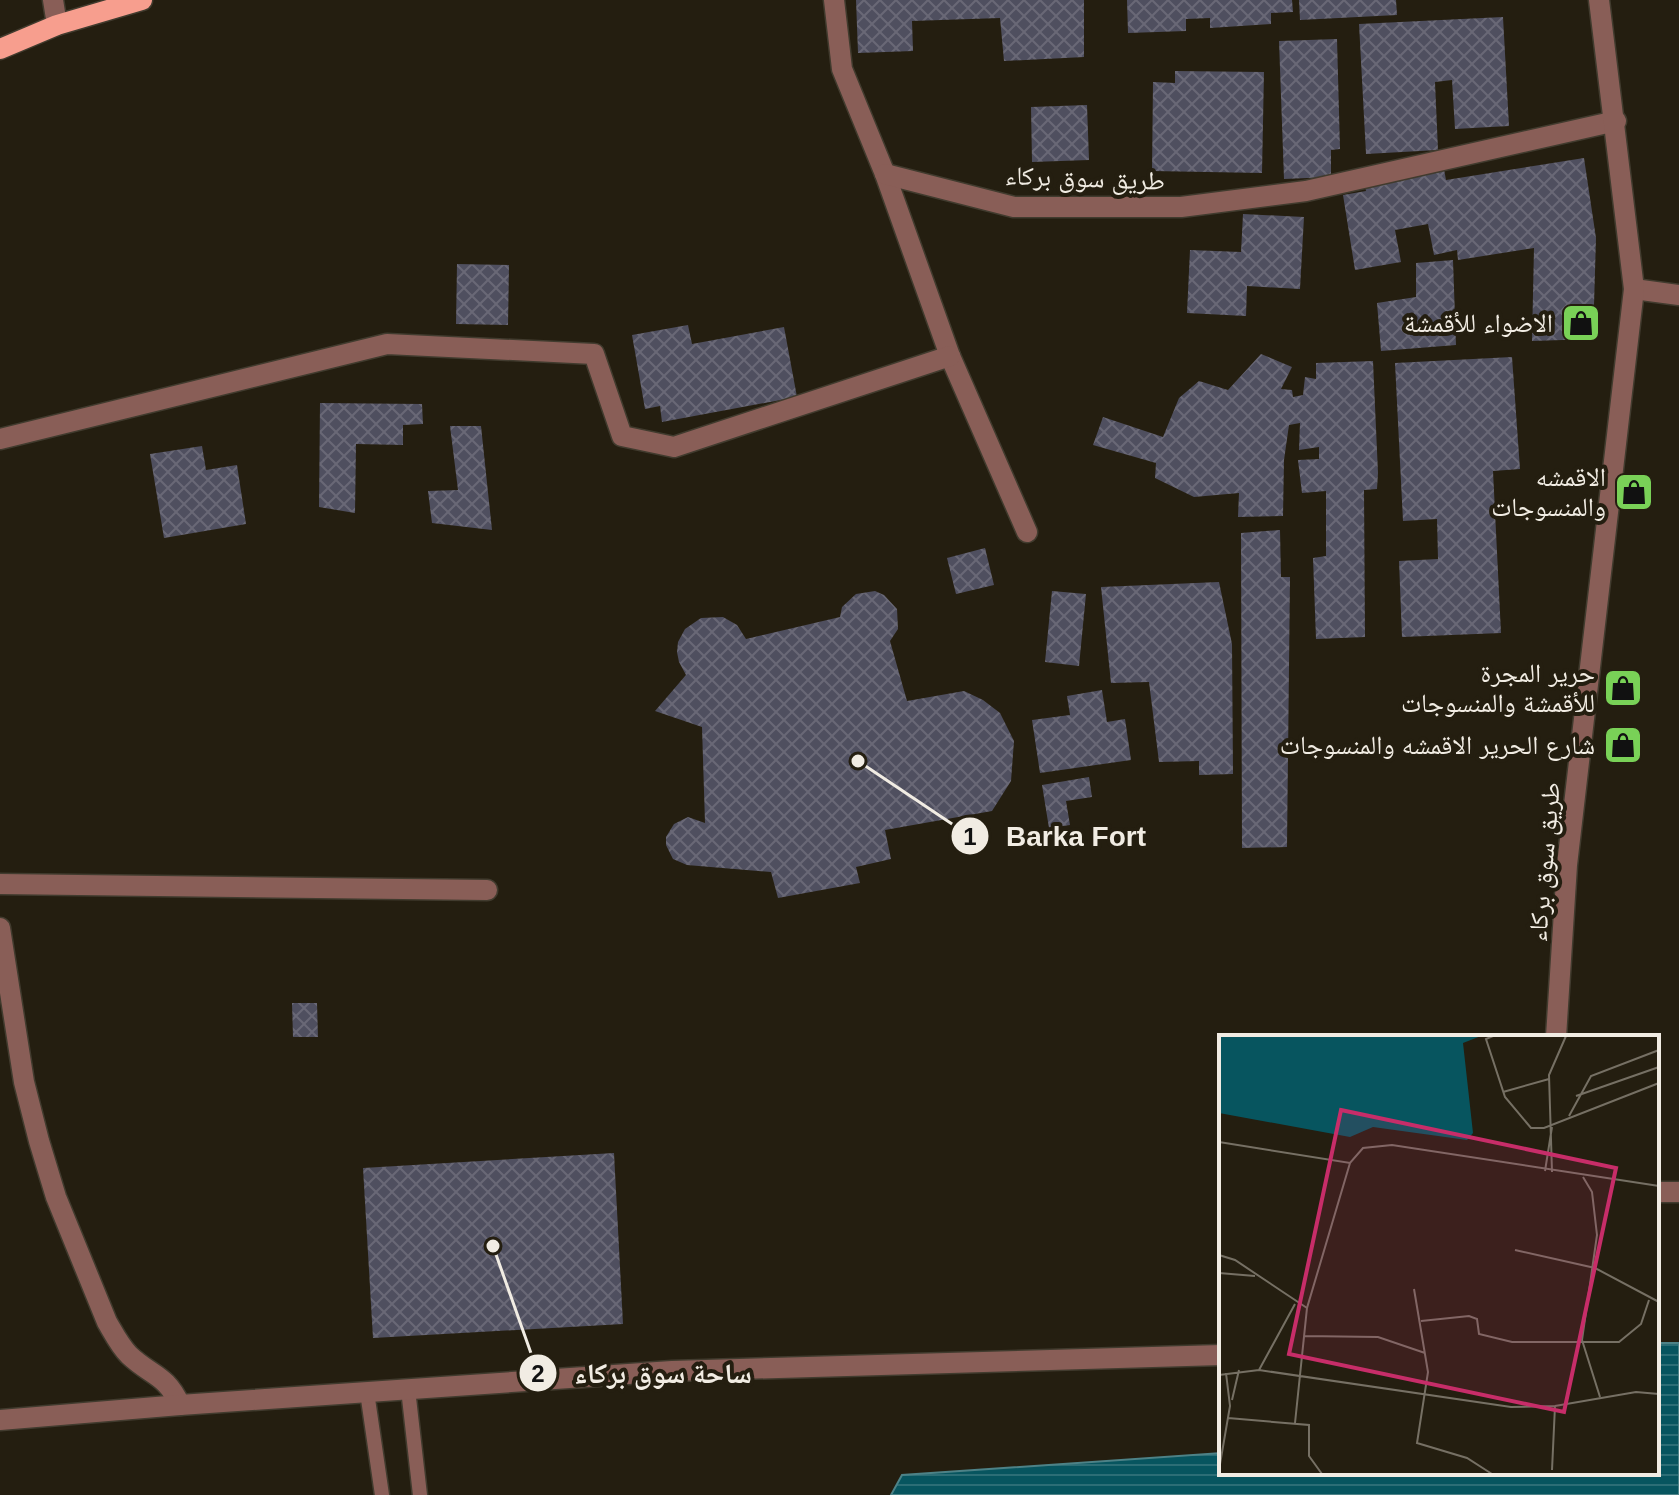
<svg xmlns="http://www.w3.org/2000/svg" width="1679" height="1495" font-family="Arial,'Noto Naskh Arabic',sans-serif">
	<defs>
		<pattern id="water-rules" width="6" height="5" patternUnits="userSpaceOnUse" patternTransform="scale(2)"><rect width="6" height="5" fill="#07555f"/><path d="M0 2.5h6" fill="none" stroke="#2c6e76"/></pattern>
		<pattern id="building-cross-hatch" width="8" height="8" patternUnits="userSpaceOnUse" patternTransform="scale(2)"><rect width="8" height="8" fill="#4f4f5f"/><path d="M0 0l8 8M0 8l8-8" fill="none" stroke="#696876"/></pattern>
	</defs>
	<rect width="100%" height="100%" fill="#241e10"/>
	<path fill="url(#water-rules)" stroke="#4d8287" stroke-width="2" d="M1657,1343h22v152h-788l11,-20 319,-22v20h436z"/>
	<g fill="url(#building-cross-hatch)">
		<path d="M856,0h228v57l-80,4 -4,-43 -88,3 1,30 -55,2z"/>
		<path d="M1127,0h165l1,12 -22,1v11l-61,4v-10l-24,1v12l-58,2z"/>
		<path d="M1299,0h97l1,15 -97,5z"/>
		<path d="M1503,17l6,109 -54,3 -3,-49 -17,2 3,68 -72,4 -7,-130z"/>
		<path d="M1337,39l3,110 -9,1v27l-47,2 -5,-138z"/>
		<path d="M1175,71l89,1 -2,101 -110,-2 1,-89 22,1z"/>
		<path d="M1087,105l2,55 -57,2 -1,-55z"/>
		<path d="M1584,158l12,80 -3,101 -61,2 2,-93 -76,12 -1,-10 -23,5 -6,-31 -33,6 6,32 -46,8 -12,-75 23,-4 -2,-8 80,-14 2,11z"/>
		<path d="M1243,214l61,3 -4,72 -53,-3 -1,30 -59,-3 3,-63 51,2z"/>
		<path d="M1453,260l3,85 -75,6 -4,-48 39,-6v-34z"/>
		<path d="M457,264l52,1 -1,60 -52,-1z"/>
		<path d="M688,325l4,19 92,-17 13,70 -135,25 -2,-16 -15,3 -13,-74z"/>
		<path d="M1261,354l31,13 -11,22 11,1 1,7 10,-2 2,-18 11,2v-16l57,-2 5,112 -1,16 -13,1 1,147 -49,2 -3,-81 13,-2v-65l-24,2 -4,-33 21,-1v-12l-20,3 1,-27 -11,2 -5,35 -1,56 -45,1 1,-24 -45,4 -39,-19 1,-15 -63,-18 10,-28 60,20 16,-39 20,-17 29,9z"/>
		<path d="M1512,357l8,112 -27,2 8,162 -99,4 -3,-76 39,-2 -1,-40 -34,2 -8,-158z"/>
		<path d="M320,403l102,1 1,20 -20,1v20l-47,-1 -1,69 -36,-6z"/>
		<path d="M450,426h31l11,104 -60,-7 -4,-32 30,-1z"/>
		<path d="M202,446l4,24 31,-5 9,59 -82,14 -14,-84z"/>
		<path d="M1280,530l1,47h9l-3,270 -45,1 -1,-315z"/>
		<path d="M985,548l9,37 -38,9 -9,-36z"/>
		<path d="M1219,582l13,62 1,130 -34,1v-14l-40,1 -10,-80 -38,1 -10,-96z"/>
		<path d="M875,591l9,4 13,14 1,20 -8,12 17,60 57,-10 19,9 17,13 14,28 -3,40 -19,30 -107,19 6,29 -35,8 4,16 -82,15 -7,-26 -84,-7 -14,-6 -7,-14v-8l8,-13 14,-7 17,6 -3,-96 -47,-16 31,-36 -7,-13 -2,-10 1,-10 7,-13 16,-11 22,-1 14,8 9,14 94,-22 2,-10 14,-13z"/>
		<path d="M1052,591l34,3 -7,72 -34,-4z"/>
		<path d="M1102,690l5,32 18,-3 6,41 -91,13 -8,-53 38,-5 -3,-19z"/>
		<path d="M1089,777l3,20 -26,4 4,24 -21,3 -7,-43z"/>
		<path d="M292,1003h25l1,34h-25z"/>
		<path d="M614,1153l9,171 -250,14 -10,-170z"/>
	</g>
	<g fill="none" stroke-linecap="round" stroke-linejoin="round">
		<defs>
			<g id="service">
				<path d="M408,1389l12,106"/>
				<path d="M367,1392l15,103"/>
			</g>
			<g id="minor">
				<path d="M53,0l4,25"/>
				<path d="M834,0l8,69 43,105 65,182 77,176"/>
				<path d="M885,174l129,33h167l125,-16 310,-70"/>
				<path d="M1634,289l45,6"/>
				<path d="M0,439l387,-95 207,10 28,82 52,11 276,-91"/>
				<path d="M0,884l487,6"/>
				<path d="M0,928l24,154 15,59 17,56 51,125c7,12 13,24 22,33 22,21 37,19 51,50"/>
			</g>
			<g id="tertiary">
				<path d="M1556,1037l11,-172 67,-576 -35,-289"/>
				<path d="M1657,1192h22"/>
				<path d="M0,1420l180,-15 492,-34 549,-16"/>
			</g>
			<path id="primary" d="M0,49l57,-24 85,-25"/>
		</defs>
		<use href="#service" stroke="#413b2e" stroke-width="17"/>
		<use href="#minor" stroke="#413b2e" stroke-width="23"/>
		<use href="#tertiary" stroke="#413b2e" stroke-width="23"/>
		<use href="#primary" stroke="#413b2e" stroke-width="23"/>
		<use href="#service" stroke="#895e57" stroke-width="14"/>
		<use href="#minor" stroke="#895e57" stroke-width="20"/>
		<use href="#tertiary" stroke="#895e57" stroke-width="20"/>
		<use href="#primary" stroke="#f79e8e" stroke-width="20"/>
	</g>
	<defs>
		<symbol id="shop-square" viewBox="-11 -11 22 22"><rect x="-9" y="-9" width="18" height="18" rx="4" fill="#79d157" stroke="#241e10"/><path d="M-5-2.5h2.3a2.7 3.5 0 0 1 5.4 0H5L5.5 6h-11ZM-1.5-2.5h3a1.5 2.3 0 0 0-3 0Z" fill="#111"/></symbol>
	</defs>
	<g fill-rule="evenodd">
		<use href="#shop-square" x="1559" y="301" width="44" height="44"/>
		<use href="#shop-square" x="1612" y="470" width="44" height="44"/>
		<use href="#shop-square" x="1601" y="666" width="44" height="44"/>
		<use href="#shop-square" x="1601" y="723" width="44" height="44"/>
	</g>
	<g text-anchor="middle" stroke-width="8" stroke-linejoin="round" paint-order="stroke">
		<g font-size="26" fill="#f1ece3" stroke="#241e10">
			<text transform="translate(1085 178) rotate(2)" y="9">طريق سوق بركاء</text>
			<text transform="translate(1544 862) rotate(-85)" y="9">طريق سوق بركاء</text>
		</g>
		<g font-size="26" fill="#f1ece3" stroke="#241e10" text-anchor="end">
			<text x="1553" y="332">الاضواء للأقمشة</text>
			<text x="1606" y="486">الاقمشه<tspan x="1606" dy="30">والمنسوجات</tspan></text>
			<text x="1595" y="682">حرير المجرة<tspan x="1595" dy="30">للأقمشة والمنسوجات</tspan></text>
			<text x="1595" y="754">شارع الحرير الاقمشه والمنسوجات</text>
		</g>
	</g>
	<g transform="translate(1219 1035)">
		<rect width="440" height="440" fill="#241e10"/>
		<path d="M0,1h262l-18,7 10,90 -6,7 -94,-13 -23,10 -131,-24z" fill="#07555f"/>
		<path fill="none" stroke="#767064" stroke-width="2" d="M274,1l-7,3 19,58 26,31h13l115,-45M284,57l46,-13M357,61l83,-29M350,81l22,-40 68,-26M0,107l131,21 13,-15 29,-3 267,41M326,136l7,-44M333,137l-3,-97 17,-39M364,142l9,15 5,43 -15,105 18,57M296,215l80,18 64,34M0,220l16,5 72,48M0,238l36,3M195,254l14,83 -11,71 50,15 25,16M202,286l48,-5 8,3 2,15 33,8h107l22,-18 8,-24M85,301l74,1 47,16M40,335l36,-66M0,340l40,-5 252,37 44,-1 81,-14 23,2M13,365l7,-30M9,383l81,7v31l13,18M76,388l12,-115 43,-145M0,435l11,-64 -4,-33M333,435l3,-64M304,439h33"/>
		<path fill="#c72d69" fill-opacity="0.15" stroke="#c72d69" stroke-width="4" d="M122,75l275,58 -52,244 -275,-58z"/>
		<rect width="440" height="440" fill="none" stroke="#f1ece3" stroke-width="4"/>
	</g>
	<path fill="none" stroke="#f1ece3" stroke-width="3" d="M858 761L970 836M493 1246L538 1373"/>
	<g fill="#f1ece3" stroke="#241e10" stroke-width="3">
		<circle cx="858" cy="761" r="8"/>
		<circle cx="493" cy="1246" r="8"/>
		<circle cx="970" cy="836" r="20"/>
		<circle cx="538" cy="1373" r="20"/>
	</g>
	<g font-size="24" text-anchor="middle" font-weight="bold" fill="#111">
		<text x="970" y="845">1</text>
		<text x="538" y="1382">2</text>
	</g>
	<g font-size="28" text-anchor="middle" font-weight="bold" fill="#f1ece3" stroke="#241e10" stroke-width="8" stroke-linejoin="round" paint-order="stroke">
		<text x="1076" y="846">Barka Fort</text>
		<text x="663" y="1383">ساحة سوق بركاء</text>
	</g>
</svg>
